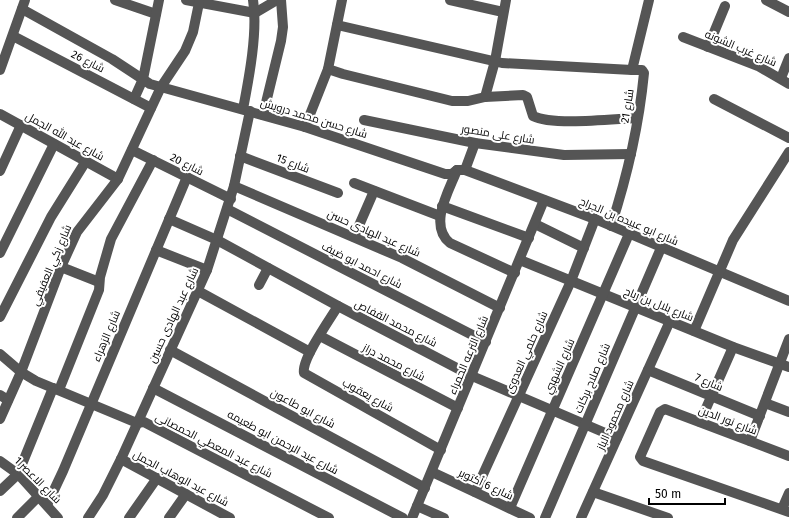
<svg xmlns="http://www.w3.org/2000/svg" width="789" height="518" font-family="'Fira Sans',Cairo,sans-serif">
	<rect width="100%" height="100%" fill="#fff"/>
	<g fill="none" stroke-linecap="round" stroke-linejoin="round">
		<g stroke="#555" stroke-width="10">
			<path d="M115,0l41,14"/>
			<path d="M186,0l69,13 22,-13"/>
			<path d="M342,0l-14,69 15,5 109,27h16l17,-4 38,-2 4,2 6,19c19,10 80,3 104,2"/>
			<path d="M450,0l53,12"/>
			<path d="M766,0l23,12"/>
			<path d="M22,9l90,50 38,25 155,43 140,47h7l5,-4"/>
			<path d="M337,25l165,38 130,7"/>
			<path d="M13,36l138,72"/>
			<path d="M683,37l75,29 31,18"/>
			<path d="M708,47l17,-41"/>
			<path d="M0,70l25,-70"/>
			<path d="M781,78l8,-20"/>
			<path d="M485,97l10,-36 11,-61"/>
			<path d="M134,99l9,-20 16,-79"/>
			<path d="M714,99l75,39"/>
			<path d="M243,109c6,-31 15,-78 10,-109"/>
			<path d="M0,114l118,65"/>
			<path d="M263,115l18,-74 2,-14 -2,-27"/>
			<path d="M364,120l111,23 89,12 67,-1"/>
			<path d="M305,127l23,-58"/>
			<path d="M132,150l99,49"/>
			<path d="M240,156l98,37"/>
			<path d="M457,170h8l130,49 194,82"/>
			<path d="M457,170c-8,21 -29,55 -7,73l65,30"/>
			<path d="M465,170l10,-27"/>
			<path d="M0,171l21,-46"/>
			<path d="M354,183l86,33"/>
			<path d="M234,186l168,72 98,50"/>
			<path d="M442,206l87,32"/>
			<path d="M227,209l259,133"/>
			<path d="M169,219l48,21 121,66 134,70 145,62"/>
			<path d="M535,224l49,24"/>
			<path d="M611,226c16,-49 28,-101 33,-153l-2,-3h-10l17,-70"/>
			<path d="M354,237l20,-46"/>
			<path d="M156,250l51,20"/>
			<path d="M0,253l54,-109"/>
			<path d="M520,260l213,87 56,20"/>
			<path d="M61,267l38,15"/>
			<path d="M259,285l9,-17"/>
			<path d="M198,291l112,61"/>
			<path d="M338,306c-8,13 -37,54 -34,67l137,77"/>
			<path d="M0,317l51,-100 35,-56"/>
			<path d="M694,331l39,-91 56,-88"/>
			<path d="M320,336l138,72"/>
			<path d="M170,350l255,138"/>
			<path d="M0,354l21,18 15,9 101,42 7,-1 185,96"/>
			<path d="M648,370l112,46"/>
			<path d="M153,388l250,130"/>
			<path d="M59,390l40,-100 1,-13 11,-38 42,-79"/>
			<path d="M0,395l8,5"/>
			<path d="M765,403l24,9"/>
			<path d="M0,419l21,-47 40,-105 16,-35 41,-53 43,-92 24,-36 8,-19 6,-29"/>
			<path d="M700,422l33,-75"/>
			<path d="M750,441l39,-102"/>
			<path d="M789,456l-124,-47 -5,3 -20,45 3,4 146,51"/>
			<path d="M121,459l109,59"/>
			<path d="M0,461l18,13 40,44"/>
			<path d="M432,472l98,46"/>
			<path d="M0,491l18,-17 35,-86"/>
			<path d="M475,492l96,-211 24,-62"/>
			<path d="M593,492l75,26"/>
			<path d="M47,505l16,-34 124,-294"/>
			<path d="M417,506l27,12"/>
			<path d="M510,508l119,-274"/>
			<path d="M782,509l7,-16"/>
			<path d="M17,518l22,-22"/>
			<path d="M88,518l15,-23 18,-36 86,-189 27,-84 16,-75"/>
			<path d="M129,518l28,-40"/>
			<path d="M169,518l17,-24"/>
			<path d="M412,518l132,-318"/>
			<path d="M545,518l116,-270"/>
			<path d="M581,518l89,-197"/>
		</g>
	</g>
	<g text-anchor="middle" stroke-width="4" stroke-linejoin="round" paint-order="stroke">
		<g font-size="11" fill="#000" stroke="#fff">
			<text transform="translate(741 48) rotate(23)" y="4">شارع غرب الشونه</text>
			<text transform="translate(88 61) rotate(27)" y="4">شارع 26</text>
			<text transform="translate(627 106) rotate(-81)" y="4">شارع 21</text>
			<text transform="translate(314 118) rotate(17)" y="4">شارع حسن محمد درويش</text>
			<text transform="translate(498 134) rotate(9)" y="4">شارع على منصور</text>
			<text transform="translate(65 136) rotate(29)" y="4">شارع عبد الله الجمل</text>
			<text transform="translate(293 163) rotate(21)" y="4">شارع 15</text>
			<text transform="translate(187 164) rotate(27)" y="4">شارع 20</text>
			<text transform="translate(629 221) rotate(23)" y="4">شارع ابو عبيده بن الجراح</text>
			<text transform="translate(374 233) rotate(24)" y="4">شارع عبد الهادى حسن</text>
			<text transform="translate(51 265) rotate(-67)" y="4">شارع زكي العفيفي</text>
			<text transform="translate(362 265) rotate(27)" y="4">شارع احمد ابو ضيف</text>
			<text transform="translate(659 304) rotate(22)" y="4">شارع بلال بن رباح</text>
			<text transform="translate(173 315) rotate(-65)" y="4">شارع عبد الهادى حسين</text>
			<text transform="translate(396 323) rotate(27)" y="4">شارع محمد القفاص</text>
			<text transform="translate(106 336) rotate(-67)" y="4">شارع الزهراء</text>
			<text transform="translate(526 352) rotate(-66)" y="4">شارع حلمي العدوى</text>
			<text transform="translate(468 355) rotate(-67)" y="4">شارع الترعه الحمراء</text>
			<text transform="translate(394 362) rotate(27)" y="4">شارع محمد دراز</text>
			<text transform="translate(559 366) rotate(-66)" y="4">شارع الشهبي</text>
			<text transform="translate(592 378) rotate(-67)" y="4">شارع صلاح بركات</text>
			<text transform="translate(709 382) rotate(23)" y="4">شارع 7</text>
			<text transform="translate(368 395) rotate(29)" y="4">شارع يعقوب</text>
			<text transform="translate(303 408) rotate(28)" y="4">شارع ابو طاعون</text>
			<text transform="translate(615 415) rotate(-66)" y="4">شارع محمود الباز</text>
			<text transform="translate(728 420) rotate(21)" y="4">شارع نور الدين</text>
			<text transform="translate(283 442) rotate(28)" y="4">شارع عبد الرحمن ابو طعيمه</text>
			<text transform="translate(214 445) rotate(27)" y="4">شارع عبد المعطي الحمصانى</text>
			<text transform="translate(181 478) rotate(28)" y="4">شارع عبد الوهاب الجمل</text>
			<text transform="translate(38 480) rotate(45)" y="4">شارع الاعصر 1</text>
			<text transform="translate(486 484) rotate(25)" y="4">شارع 6 أكتوبر</text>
		</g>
	</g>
	<path d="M649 498v6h76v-6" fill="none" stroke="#000000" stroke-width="2"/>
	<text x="655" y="498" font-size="12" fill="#000000" stroke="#ffffff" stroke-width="3" paint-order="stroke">50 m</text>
</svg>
